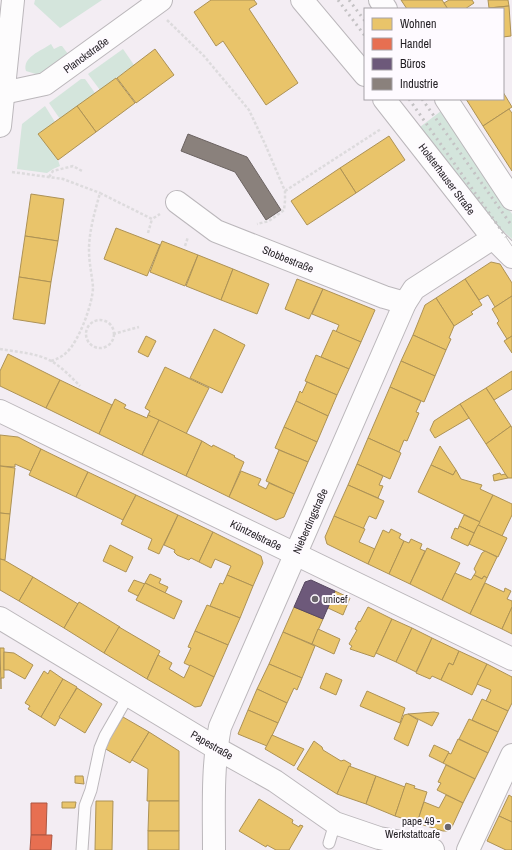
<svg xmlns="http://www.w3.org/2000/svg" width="512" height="850" font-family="'Archivo Narrow',sans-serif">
	<rect width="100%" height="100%" fill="#f3edf3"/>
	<g fill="#d4e5dc">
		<path d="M35,0h67l-42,28 -26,-24z"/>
		<path d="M51,44l3,5 6,-3h2l6,8 -24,19 -5,2 -13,-4c-4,-14 15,-20 25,-27z"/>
		<path d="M123,49l11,16 -34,25 -12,-16z"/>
		<path d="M81,79h4l10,14 -35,26 -11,-16z"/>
		<path d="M45,106l10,16 3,38 2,6 -7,3 -6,4 -30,-4 5,-45z"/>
		<path d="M441,111l71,103v25l-27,-25 -65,-87z"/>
	</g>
	<g fill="#e9c46a" stroke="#ad9255">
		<path d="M211,0h43l3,4 -8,5 49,74 -32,22 -43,-64 -7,5 -22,-34z"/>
		<path d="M401,0h41l6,9h-41z"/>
		<path d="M449,0h23l2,3 -9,6h-17l-4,-6z"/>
		<path d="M488,0h20l1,6 -20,2z"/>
		<path d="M509,6l2,30 -8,1v-28h-14v-1z"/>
		<path d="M155,49l19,26 -38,28 -19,-25z"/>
		<path d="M116,78l19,25 -39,29 -19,-26z"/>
		<path d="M503,92l9,15 -29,19 -17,-27h37z"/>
		<path d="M77,106l19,26 -38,28 -20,-26z"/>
		<path d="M509,109l3,4v58l-29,-45z"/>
		<path d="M389,136l16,24 -49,33 -16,-25z"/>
		<path d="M340,168l16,25 -49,32 -16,-24z"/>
		<path d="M31,194l33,5 -6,42 -33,-5z"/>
		<path d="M116,228l44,17 -13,31 -43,-17z"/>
		<path d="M25,236l33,5 -7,41 -32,-5z"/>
		<path d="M162,241l36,14 -13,31 -35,-14z"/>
		<path d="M198,255l35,14 -12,31 -35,-14z"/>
		<path d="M491,262l9,2 12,19v13l-17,11 -7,-12 -9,5 -14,-21z"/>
		<path d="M233,269l36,15 -12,30 -36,-14z"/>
		<path d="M19,277l32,5 -6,42 -32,-5z"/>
		<path d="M297,279l26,10 -14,30 -24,-10z"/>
		<path d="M465,279l17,26 -11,7 2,2 -19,12 -18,-28z"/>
		<path d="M323,289l52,21 -14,32 -25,-10 3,-7 -27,-11z"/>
		<path d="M512,296v40l-5,3 -10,-16 2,-2 -7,-12z"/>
		<path d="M436,298l18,28 -5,12 2,1 -5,11 -33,-15 12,-30z"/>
		<path d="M214,329l31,16 -23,48 -32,-15z"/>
		<path d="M333,330l28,12 -12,27 -28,-12z"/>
		<path d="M413,335l33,15 -11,26 -34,-15z"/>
		<path d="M146,336l10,5 -8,16 -10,-5z"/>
		<path d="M512,336v17l-8,-12z"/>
		<path d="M8,354l52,26 -14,28 -46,-22v-15z"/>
		<path d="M316,355l33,14 -12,26 -32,-14z"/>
		<path d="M401,361l34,15 -11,26 -34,-15z"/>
		<path d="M165,367l44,21 -23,46 -38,-19 2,-4 -5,-3z"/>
		<path d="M512,371v18l-18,11 -8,-12z"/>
		<path d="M60,380l52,25 -13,29 -53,-26z"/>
		<path d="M307,382l30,13 -9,21 -32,-15 4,-10 2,2z"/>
		<path d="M390,387l31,14 -5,11 3,1 -12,28 -3,-1 -5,12 -31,-14z"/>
		<path d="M486,388l25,38 -25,18 -26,-40z"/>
		<path d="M115,399l11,6 -2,3 23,10 1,-3 11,5 -17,35 -43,-21z"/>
		<path d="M296,401l32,15 -11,26 -33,-15z"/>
		<path d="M460,404l9,14 -34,20 -5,-8 4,-9z"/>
		<path d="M159,420l43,21 -16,35 -44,-21z"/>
		<path d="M511,426l1,2v50h-4l-22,-34z"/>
		<path d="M284,427l33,15 -9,20 -33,-14z"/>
		<path d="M0,435l18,2 23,12 -10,22 -16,-7v3l-15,-1z"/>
		<path d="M368,438l33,15 -11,26 -33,-15z"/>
		<path d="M202,441l10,6 1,-2 22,11 -1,1 10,5 -15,35 -43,-21z"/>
		<path d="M440,446l16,24 -3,5 -22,-10z"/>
		<path d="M41,449l47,23 -12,25 -47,-22z"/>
		<path d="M279,450l29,12 -14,32 -28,-13z"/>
		<path d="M357,464l26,12 -4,9 4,1 -5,12 -30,-13z"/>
		<path d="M431,465l22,10 3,-5 5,9 21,6 -2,4 13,6 -13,27 -62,-30z"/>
		<path d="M0,466l15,2 -5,46 -10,-1z"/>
		<path d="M241,471l20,8 -3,6 8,4 3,-6 25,11 -10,23 -8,3 -47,-23z"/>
		<path d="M88,472l48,23 -13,25 -47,-23z"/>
		<path d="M500,473l1,2 4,-1 3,4 -14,3 -1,-6z"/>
		<path d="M348,485l36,16 -8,18 -7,-3 -6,13 -29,-13z"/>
		<path d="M136,495l42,20 -19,39 -11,-5 4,-10 -31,-15z"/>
		<path d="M493,495l19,9v11l-10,21 -24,-11z"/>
		<path d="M0,513l10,1 -5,46 -5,-1z"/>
		<path d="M178,515l35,17 -14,30 -8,-4 -2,2 -12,-5 -3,-3 1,-2 -11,-5z"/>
		<path d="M464,515l16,7 -6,11 -15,-7z"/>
		<path d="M334,516l31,13 -6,13 16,7 -7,15 -41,-20 -2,-7z"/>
		<path d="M478,525l29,13 -9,19 -29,-13z"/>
		<path d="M459,526l15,7 -6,13 -17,-8 4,-10 3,1z"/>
		<path d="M391,529l10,5 -2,4 5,3 -15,33 -21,-10 15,-34 6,3z"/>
		<path d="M213,532l48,24 2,7 -10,23 -26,-11 4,-9 -16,-7 -4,9 -12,-6z"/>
		<path d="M411,539l11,5 -2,5 5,2 -15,33 -21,-10 15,-33 5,2z"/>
		<path d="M110,545l23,12 -7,15 -23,-11z"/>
		<path d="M427,548l33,15 -18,37 -32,-16z"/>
		<path d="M485,551l12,6 -10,21 -3,-2 -2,3 -8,-4 2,-3 -2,-3 8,-16z"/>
		<path d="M0,559l4,1 29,17 -14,24 -19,-11z"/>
		<path d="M455,573l16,7 3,-5 8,4 2,-3 3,2 -17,36 -28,-14z"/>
		<path d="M150,574l11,5 -2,4 9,4 -3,6 -20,-10z"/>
		<path d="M227,575l26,11 -13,32 -30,-12 10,-23 3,1z"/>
		<path d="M33,577l45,27 -14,24 -45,-27z"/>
		<path d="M134,580l11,4 -7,12 -10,-5z"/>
		<path d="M145,583l37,18 -8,18 -38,-19z"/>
		<path d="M485,583l19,9 1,-4 6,3 -4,8 5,2v6l-10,22 -32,-15z"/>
		<path d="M335,591l15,7 -7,17 -15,-7z"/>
		<path d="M79,602l41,25 -16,26 -40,-25z"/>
		<path d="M207,605l33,13 -12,27 -33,-14z"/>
		<path d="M294,607l29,12 -11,25 -29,-12z"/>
		<path d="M368,607l24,12 -18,38 -24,-8 2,-3 -3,-2 8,-14 -2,-1 4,-8 1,1z"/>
		<path d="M512,607v27l-10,-5z"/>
		<path d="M392,619l20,9 -16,34 -20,-9z"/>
		<path d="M119,627l41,24 -13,28 -43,-26z"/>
		<path d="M412,628l20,10 -16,34 -20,-10z"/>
		<path d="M318,629l22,10 -6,15 -22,-10z"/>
		<path d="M195,631l33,14 -14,32 -30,-14 7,-15 -3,-1z"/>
		<path d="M283,632l32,14 -13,32 -33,-14z"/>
		<path d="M432,638l27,13 -6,14 -4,-2 -8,17 -9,-4 -2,3 -14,-6z"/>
		<path d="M0,648h4v30h-3v11z"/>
		<path d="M459,651l28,13 -15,31 -31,-15 8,-17 4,2z"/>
		<path d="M4,652l10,1 19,12 -8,14 -16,-9h-5z"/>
		<path d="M158,655l14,8 -3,6 15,9 6,-13 24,12 -13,29 -6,1 -48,-28z"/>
		<path d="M269,664l33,14 -5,12 -3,-2 -7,15 -30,-14z"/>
		<path d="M487,664l25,13v26l-4,8 -22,-10 5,-11 -14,-6z"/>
		<path d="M50,670l13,9 -22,38 -13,-8 2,-3 -5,-3 19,-32 4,3z"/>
		<path d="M326,673l16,7 -6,15 -16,-7z"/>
		<path d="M63,679l14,8 -22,39 -14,-9z"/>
		<path d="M77,688l25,16 -17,29 -26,-16z"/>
		<path d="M257,689l30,14 -9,20 -30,-13z"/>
		<path d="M367,691l38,17 -5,15 -40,-17z"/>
		<path d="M482,699l26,12 -10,21 -26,-12z"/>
		<path d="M248,710l30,13 -11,23 -29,-12z"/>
		<path d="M434,712l5,1 -7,13 -24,-12z"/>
		<path d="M408,714l10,6 -10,26 -14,-7 10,-24z"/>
		<path d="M123,717l26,15 -19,31 -26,-15z"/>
		<path d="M469,719l29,13 -10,21 -29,-14z"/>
		<path d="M149,732l30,19v50h-32l1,-32 -16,-9z"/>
		<path d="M272,735l32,14 -10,17 -29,-17z"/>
		<path d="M458,739l30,14 -13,26 -32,-16 5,-10 3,1z"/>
		<path d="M314,741l8,6 1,3 18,11 3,-1 7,4 -14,30 -40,-25z"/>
		<path d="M434,745l15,7 -6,11 -14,-7z"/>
		<path d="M446,765l29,14 -12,24 -26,-13 4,-7 -3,-1z"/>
		<path d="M349,766l27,10 -10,28 -29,-10z"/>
		<path d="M75,776h8l1,8 -9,-1z"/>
		<path d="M376,776l29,11 -10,29 -29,-12z"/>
		<path d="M406,783l9,3 -1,2 13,4 -10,31 -22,-7z"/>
		<path d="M446,795l17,8 -12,26 -4,2h-4l-26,-8 7,-21 15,6z"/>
		<path d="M509,795l3,2v25l-13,-6z"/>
		<path d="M259,799l34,21 -1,3 7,4 1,-2 3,1 -14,24h-13l-9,-5 -1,2 -27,-16z"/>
		<path d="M96,801h17l-1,49h-17z"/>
		<path d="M149,801h30v30h-31z"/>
		<path d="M62,802h14l-1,6h-13z"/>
		<path d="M499,816l13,6v28h-6l-19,-9z"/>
		<rect x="148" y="831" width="31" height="19"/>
	</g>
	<g fill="#e76f51" stroke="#ac5743">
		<path d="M31,803h16l-1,32h-15z"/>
		<path d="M31,835h21l-1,15h-21z"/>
	</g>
	<path fill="#6d597a" stroke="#564760" d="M311,580l24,11 -12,28 -29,-12 11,-25z"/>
	<path fill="#8a817c" stroke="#6b6361" d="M188,134l59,23 34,53 -15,10 -31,-48 -54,-21z"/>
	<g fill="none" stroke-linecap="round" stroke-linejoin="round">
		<defs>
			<g id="lane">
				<path d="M329,843l6,-20"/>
				<path d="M82,850l3,-44 6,-16 9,-42 5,-12 23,-40"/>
			</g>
			<g id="street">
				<path d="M3,93l42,-9 116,-84"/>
				<path d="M0,126l13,-126"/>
				<path d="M177,202l39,29 168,66 21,6"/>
				<path d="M0,411l512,248"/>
				<path d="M0,618l216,130 59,33 60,42 44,15 22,4 32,8"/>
				<path d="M214,850c0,-41 -2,-83 6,-123l185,-424 9,-14 79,-51"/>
				<path d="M468,850l44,-95"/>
			</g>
			<g id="secondary">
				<path d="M302,0l63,75"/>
				<path d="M380,0l6,9"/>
				<path d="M384,99l109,139 19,19"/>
				<path d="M446,99l66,100"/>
			</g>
		</defs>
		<use href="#lane" stroke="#bbb7bb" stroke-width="13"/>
		<use href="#street" stroke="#bbb7bb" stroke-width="24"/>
		<use href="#secondary" stroke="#bbb7bb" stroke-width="24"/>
		<g stroke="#dddbdd" stroke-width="2.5" stroke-dasharray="3 2" stroke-linecap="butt">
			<path d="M167,20l37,36 45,54 16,34 20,47v10l-1,9 -15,11 -12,3"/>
			<path d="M12,172l51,7 37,14"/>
			<path d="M49,177l4,-6 20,-5 9,5"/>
			<path d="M285,191l96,-62"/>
			<path d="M148,233l4,-14"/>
			<path d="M185,246l3,-9"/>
			<circle cx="100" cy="334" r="14"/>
			<path d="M113,334l26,-7"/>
			<path d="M0,349c16,3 37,4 51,12 11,6 20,16 29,25"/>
			<path d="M51,361c6,-2 11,-4 16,-9 12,-11 26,-49 26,-65 -1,-12 -4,-24 -4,-37 0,-19 6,-39 11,-57l52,26 8,-5"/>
		</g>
		<use href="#lane" stroke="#fdfcfd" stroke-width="11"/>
		<use href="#street" stroke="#fdfcfd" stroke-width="22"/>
		<use href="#secondary" stroke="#fdfcfd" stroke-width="22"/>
		<path stroke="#c4c2c4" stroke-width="1" d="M506,237l6,9"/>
		<g stroke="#c4c2c4" stroke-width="3" stroke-dasharray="2 4" stroke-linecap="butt">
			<path d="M338,0l27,36"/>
			<path d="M349,0l16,21"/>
			<path d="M409,99l97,138"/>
			<path d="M422,99l90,127"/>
		</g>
	</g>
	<g fill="#6b666c" stroke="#fefaff" stroke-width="1.5">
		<circle cx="315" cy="599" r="4"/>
		<circle cx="448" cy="827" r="4"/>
	</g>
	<g text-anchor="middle" stroke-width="4" stroke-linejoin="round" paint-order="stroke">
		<g font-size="11" fill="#221e23" stroke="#fefaff">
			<text transform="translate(86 55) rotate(-36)" y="4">Planckstraße</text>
			<text transform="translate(447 179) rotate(53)" y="4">Holsterhauser Straße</text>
			<text transform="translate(288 259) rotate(22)" y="4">Stobbestraße</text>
			<text transform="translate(310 521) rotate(-66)" y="4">Nieberdingstraße</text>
			<text transform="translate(256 535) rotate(26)" y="4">Küntzelstraße</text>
			<text transform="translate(212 745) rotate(30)" y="4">Papestraße</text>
		</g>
		<g font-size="11" fill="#221e23" stroke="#fefaff" text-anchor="start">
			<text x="323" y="603">unicef</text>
			<text x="440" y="825" text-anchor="end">pape 49 -<tspan x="440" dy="13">Werkstattcafe</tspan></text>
		</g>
	</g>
	<rect x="364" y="8" width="140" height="92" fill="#fefaff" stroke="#a6a2a7"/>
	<rect x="372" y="18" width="20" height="12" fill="#e9c46a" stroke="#a6a2a7"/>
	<text x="400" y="28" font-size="12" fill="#221e23">Wohnen</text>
	<rect x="372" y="38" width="20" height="12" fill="#e76f51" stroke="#a6a2a7"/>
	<text x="400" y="48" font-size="12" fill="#221e23">Handel</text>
	<rect x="372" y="58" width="20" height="12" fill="#6d597a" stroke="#a6a2a7"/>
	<text x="400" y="68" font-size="12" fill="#221e23">Büros</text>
	<rect x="372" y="78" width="20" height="12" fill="#8a817c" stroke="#a6a2a7"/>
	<text x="400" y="88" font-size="12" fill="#221e23">Industrie</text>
</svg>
